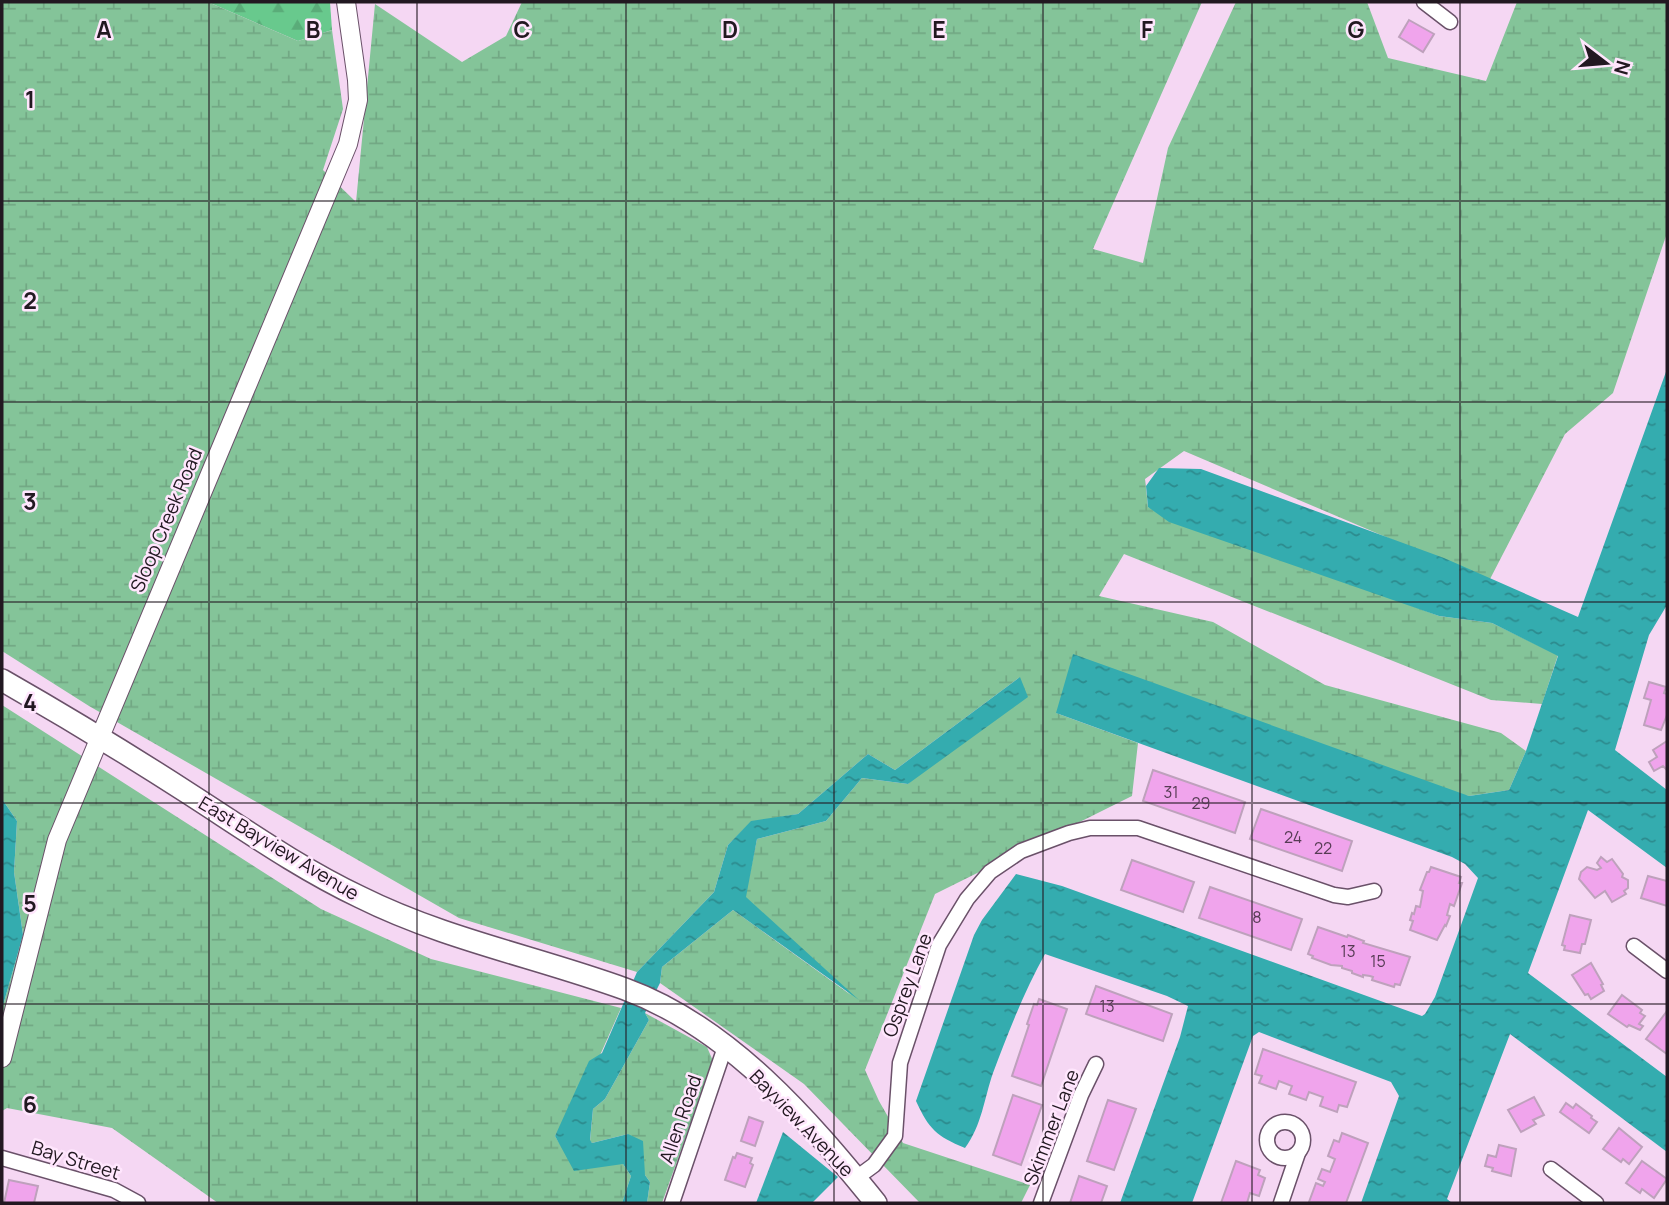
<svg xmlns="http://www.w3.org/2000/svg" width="1669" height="1205" font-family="Manrope,sans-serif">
	<defs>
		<pattern id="forest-firs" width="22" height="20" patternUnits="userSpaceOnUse" patternTransform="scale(1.75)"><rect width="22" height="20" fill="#68c98d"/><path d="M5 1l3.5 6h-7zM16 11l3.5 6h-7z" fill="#5aac79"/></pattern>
		<pattern id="wetland-marsh" width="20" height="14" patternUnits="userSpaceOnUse" patternTransform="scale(1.75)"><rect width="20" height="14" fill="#84c499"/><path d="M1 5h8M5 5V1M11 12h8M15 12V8" fill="none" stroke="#72a884"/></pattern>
		<pattern id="water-ripples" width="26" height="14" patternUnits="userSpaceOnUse" patternTransform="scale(1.75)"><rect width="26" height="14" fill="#34acaf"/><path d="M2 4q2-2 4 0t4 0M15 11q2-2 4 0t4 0" fill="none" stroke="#2c8b8e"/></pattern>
	</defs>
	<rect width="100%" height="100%" fill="#f5d7f3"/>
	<path fill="url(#forest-firs)" d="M208,2h122l2,28 -34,11z"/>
	<g fill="url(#wetland-marsh)">
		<path d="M2,2h206l90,39 34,-11 11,79 -20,61 33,32 19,-198 87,58 44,-26 16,-34h680l-109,247 50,14 25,-115 68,-146h131l21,56 98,23 31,-79h150v231l-54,160 -48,41 -76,147 -305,-130 -39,28 3,28 291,109 53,7 66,32 -16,49 -51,-4 -367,-146 -25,42 114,26 112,63 176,48 25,18 -17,39 -40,6 -413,-83 82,30 -6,53 -197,98 -70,176 14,31 24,42 127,42 -9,18h-101l-116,-119 -144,-101 2,-16 71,-57 118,85 -106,-98 12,-58 69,-18 36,-43 46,6 112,-107 -125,93 -27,-16 -70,60 -47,8 -23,23 -14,47 -77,80 -178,-54 -370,-212 -87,-55z"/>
		<path d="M2,705l319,204 110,50 190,49 -20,45 -46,83 6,10 62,18 8,12 -9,27h-404l-106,-75 -105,-20 -5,3v-102l21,-74 -9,-63 3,-51 -15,-22z"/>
		<path d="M645,1013l62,34 6,14 -51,142h-15l3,-21 -5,-7 -17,-41 -36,9 -2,-2 3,-32 12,-10 44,-79z"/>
	</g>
	<g fill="url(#water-ripples)">
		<path d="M1667,369v236l-18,30 -34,115 52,40v78l-79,-58 -60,163 139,104v75l-157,-118 -63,165 5,4h-91l38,-107 -8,-14 -132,-50 -6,4 -61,167h-72l60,-166 8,-31 -21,-10 -122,-42c-21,38 -37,79 -52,119 -9,26 -11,52 -28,75 -29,-12 -36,-19 -49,-47l58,-166 8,-15 34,-46 46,12 360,130 3,-2 10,-17 43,-119 -13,-14 -13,-7 -396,-144 17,-59 396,142 40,-6 17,-39 32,-95 -66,-33 -53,-7 -270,-94 -21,-15 -2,-21 13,-18 42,1 243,89 134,59z"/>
		<path d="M1020,677l8,20 -120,87 -46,-6 -36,43 -69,18 -11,58 113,103 -126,-90 -71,57 -2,16 -15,30 4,7 -44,79 -12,10 -3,31 2,3 36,-9 15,7 2,34 5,7 -3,21h-25l9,-27 -8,-12 -49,7 -19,-35 34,-75 13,-8 35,-81 77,-80 14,-47 23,-24 47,-7 70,-60 27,16z"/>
		<path d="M2,799l15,22 -3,51 9,63 -21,74z"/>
		<path d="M783,1132l55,45 -26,26h-56z"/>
	</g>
	<g fill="#f0a4ec" stroke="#bea1bc" stroke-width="2">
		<path d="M1409,20l25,14 -11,18 -24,-15z"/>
		<path d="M1649,682l17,5 -2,6 3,1v21l-6,15 -17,-5 7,-25 -7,-2z"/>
		<path d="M1667,741v29l-4,-4 -9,5 -5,-9 8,-5 -4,-7z"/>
		<path d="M1153,770l92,32 -10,31 -92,-32z"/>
		<path d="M1261,809l91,32 -10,30 -92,-32z"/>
		<path d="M1601,857l6,5 5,-3 11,15 -1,3 6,3v8l-4,3 2,3 -14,8 -7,-11 -10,7 -16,-19 2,-7 6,-5 10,3 4,-2 -4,-5z"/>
		<path d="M1132,860l62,22 -11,30 -62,-22z"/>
		<path d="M1431,867l30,10 -2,6h3l-8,23 -4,-2 -3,11 3,1 -4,10 -1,-1 -8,15 -27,-10 3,-9 -3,-1 2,-7 2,1 2,-8 4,1 3,-16 -3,-1 7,-18h2z"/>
		<path d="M1648,876l19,5v25l-26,-8z"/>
		<path d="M1210,887l92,32 -11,31 -92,-32z"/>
		<path d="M1570,915l21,5 -6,24h-3l-2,9 -16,-3 1,-4 -3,-1z"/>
		<path d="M1318,927l29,10 1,-2 16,6 -1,2 47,14 -10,28 -5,-1 -1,3 -22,-7 1,-3 -3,-1 -7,-1v2l-11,-4v-2l-10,-3v-2l-11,-1 -19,-7 1,-2 -5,-2z"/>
		<path d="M1591,963l12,21 -2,1 3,6 -13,8 -3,-5 -3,1 -13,-20z"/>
		<path d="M1096,986l76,28 -9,27 -77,-27z"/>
		<path d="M1622,995l20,15 -2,3 5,3 -6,8 4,2 -3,4 -11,-5 -2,2 -19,-13z"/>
		<path d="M1039,999l28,10 -26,77 -29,-10 17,-51 -2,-1 7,-20 3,1z"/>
		<path d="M1667,1011v43l-21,-15z"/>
		<path d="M1263,1049l93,33 -9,25 -8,-2 -2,7 -17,-6 3,-9 -14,-5 -3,8 -17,-6 3,-8 -13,-5 -3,8 -17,-6 3,-7 -7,-2z"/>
		<path d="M1013,1095l29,10 -21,60 -28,-10z"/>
		<path d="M1534,1097l10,18 -11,5 3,4 -15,8 -13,-22z"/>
		<path d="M1108,1100l28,9 -22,61 -27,-9z"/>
		<path d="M1566,1103l7,5 3,-4 16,12 -1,2 6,4 -8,11 -29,-21z"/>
		<path d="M749,1117l14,5 -8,24 -14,-5z"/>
		<path d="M1619,1128l23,19 -13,17 -6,-5 -2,3 -18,-13z"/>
		<path d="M1342,1133l26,10 -22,60 -37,-1 7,-19 7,3 2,-4 -7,-3 4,-10 8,3 5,-13 -7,-3 6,-16 5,2z"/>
		<path d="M1499,1145l17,4 -5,27 -19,-5 1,-3 -8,-2 3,-11 8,2z"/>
		<path d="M737,1153l15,5 -2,5 3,2 -8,22 -20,-7 8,-23 2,1z"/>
		<path d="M1236,1161l24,9 -2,5 7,3 -6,18 -9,-3 -3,10h-26z"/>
		<path d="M1642,1161l25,18 -13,19 -12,-9 -2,4 -14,-10z"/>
		<path d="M1079,1176l28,10 -6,17h-31z"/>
		<path d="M9,1180l29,6 -4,17h-30z"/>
	</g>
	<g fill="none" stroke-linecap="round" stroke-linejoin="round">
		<defs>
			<g id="minor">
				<path d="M1424,2l26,20"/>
				<path d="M1634,946l33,25"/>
				<circle cx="1285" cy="1140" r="18"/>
				<path d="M2,1158l112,32 24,13"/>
				<path d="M1551,1169l45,34"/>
				<path d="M855,1179l19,-14 21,-29 5,-73 39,-118 28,-46 23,-27 31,-21 48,-18 21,-5h48l196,67 14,2 26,-6"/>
				<path d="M672,1203l53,-156"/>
				<path d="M1041,1203l40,-108 15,-31"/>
				<path d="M1281,1203l17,-50"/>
			</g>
			<path id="tertiary" d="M2,1058l55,-218 291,-696 10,-44 -1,-20 -11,-78"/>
			<path id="secondary" d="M2,680c63,36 124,73 186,113 56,36 111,75 172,104 84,42 177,60 265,92 104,38 183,130 251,214"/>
		</defs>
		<use href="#minor" stroke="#6a5169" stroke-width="17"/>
		<use href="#tertiary" stroke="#6a5169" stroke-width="20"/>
		<use href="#secondary" stroke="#6a5169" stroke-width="24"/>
		<use href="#minor" stroke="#fff" stroke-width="14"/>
		<use href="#tertiary" stroke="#fff" stroke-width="18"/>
		<use href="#secondary" stroke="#fff" stroke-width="21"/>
	</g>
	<path fill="none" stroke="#221821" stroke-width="2" stroke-opacity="0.55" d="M209,2v1201M417,2v1201M626,2v1201M834,2v1201M1043,2v1201M1252,2v1201M1460,2v1201M2,201h1665M2,402h1665M2,602h1665M2,803h1665M2,1004h1665"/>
	<g text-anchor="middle" stroke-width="5" stroke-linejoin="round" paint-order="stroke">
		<g font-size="16" fill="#563b54">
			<text x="1171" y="798">31</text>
			<text x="1201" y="809">29</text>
			<text x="1293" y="843">24</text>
			<text x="1323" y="854">22</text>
			<text x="1257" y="923">8</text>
			<text x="1348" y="957">13</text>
			<text x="1378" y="967">15</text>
			<text x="1107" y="1012">13</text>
		</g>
		<g font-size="19" fill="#221821" stroke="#ffe6fd">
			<text transform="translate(166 520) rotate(-67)" y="7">Sloop Creek Road</text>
			<text transform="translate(279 848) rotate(31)" y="7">East Bayview Avenue</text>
			<text transform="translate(907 985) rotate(-70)" y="7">Osprey Lane</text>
			<text transform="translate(680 1119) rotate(-71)" y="7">Allen Road</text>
			<text transform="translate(802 1123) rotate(46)" y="7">Bayview Avenue</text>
			<text transform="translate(1051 1127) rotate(-69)" y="7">Skimmer Lane</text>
			<text transform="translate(76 1160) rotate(17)" y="7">Bay Street</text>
		</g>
	</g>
	<g font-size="23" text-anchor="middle" font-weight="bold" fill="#221821" stroke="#ffe6fd" stroke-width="5" stroke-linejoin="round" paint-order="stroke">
		<text x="104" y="38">A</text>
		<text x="313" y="38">B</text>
		<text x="522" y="38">C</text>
		<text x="730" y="38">D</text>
		<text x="939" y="38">E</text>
		<text x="1147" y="38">F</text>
		<text x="1356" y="38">G</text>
		<text x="30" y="108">1</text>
		<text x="30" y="309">2</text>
		<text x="30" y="510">3</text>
		<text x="30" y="711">4</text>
		<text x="30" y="912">5</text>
		<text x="30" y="1113">6</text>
	</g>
	<rect width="1669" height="1205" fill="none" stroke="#221821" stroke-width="7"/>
	<g transform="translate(1606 63) rotate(106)" stroke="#ffe6fd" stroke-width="5" paint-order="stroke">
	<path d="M0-5L12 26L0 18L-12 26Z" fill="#221821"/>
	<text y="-10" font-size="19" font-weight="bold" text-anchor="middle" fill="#221821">N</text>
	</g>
</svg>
